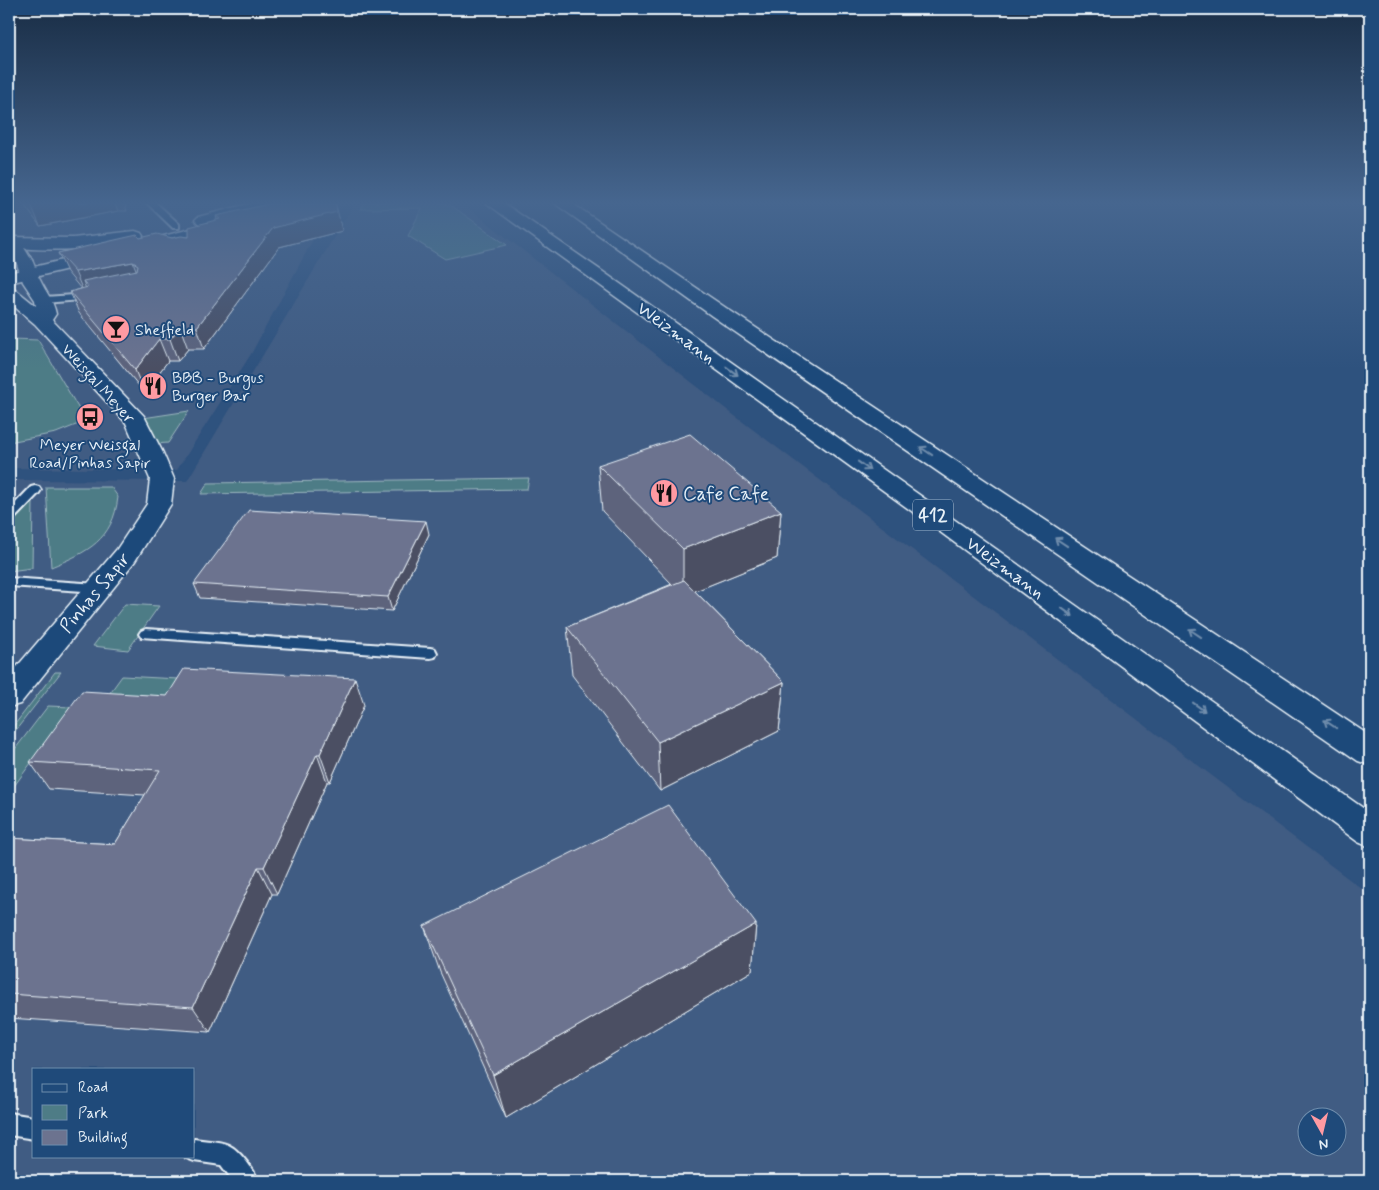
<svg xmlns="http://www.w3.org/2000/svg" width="1379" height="1190" font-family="Mynerve,sans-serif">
	<rect width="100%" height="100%" fill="#2e527e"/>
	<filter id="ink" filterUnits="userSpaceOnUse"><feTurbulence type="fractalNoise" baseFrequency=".02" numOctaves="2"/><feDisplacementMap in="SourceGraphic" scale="10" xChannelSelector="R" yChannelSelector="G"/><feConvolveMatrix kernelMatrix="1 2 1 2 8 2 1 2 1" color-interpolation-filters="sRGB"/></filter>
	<g filter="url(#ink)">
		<g fill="#415c83" fill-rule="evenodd">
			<path d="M9,202h347l-27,8 -78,144 -74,116 -168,-2z"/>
			<path d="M361,202h100l270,211 639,482v286h-1361v-701l178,1 167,-277zM34,1069h160v87h-160zM1306,1118h30v30h-30z"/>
		</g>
		<g fill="#4e7c86" stroke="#9bb6bf">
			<path d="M366,202h73l13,4 55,39 -62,14 -37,-23 14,-28 -62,1z"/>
			<path d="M13,339l25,1 48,81 -30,12 -47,9v-96z"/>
			<path d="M189,411l-21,32 -13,1 -12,-26z"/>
			<path d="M529,478l-2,11 -326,5 7,-11z"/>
			<path d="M46,487h65l7,10c-5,43 -30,55 -67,70z"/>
			<path d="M33,502l-1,66 -23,3v-45z"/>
			<path d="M125,604l34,2 -31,44 -35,-4z"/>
			<path d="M55,672h6l-52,67v-7z"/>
			<path d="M122,676l75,4 -21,36 -80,-4z"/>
			<path d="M48,706l24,1 -63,86v-36z"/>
		</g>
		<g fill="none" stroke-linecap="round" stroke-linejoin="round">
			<defs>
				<g id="service">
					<path d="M146,202h9l24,22v4h-6z"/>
					<path d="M90,294l4,3 -1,2 -49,4 -5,-3 5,-3z"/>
					<path d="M35,486l4,1 2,3 -2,3 -26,27 -4,1v-11l22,-23z"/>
					<path d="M9,578l89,6 5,1 2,3 -2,3 -5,1 -89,-6z"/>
					<path d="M146,629l284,19 5,1 2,4 -2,4 -5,1 -289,-21 -2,-3 2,-3z"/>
					<path d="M9,1113l25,4v22l-25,-4z"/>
					<path d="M194,1139c27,4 35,0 52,22 5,7 10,12 12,20h-25l-12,-16 -27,-4 -8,-3 -1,-2h9z"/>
				</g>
				<path id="minor" d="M9,237c12,3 17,14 23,24l-2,3h-12l-9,-14z"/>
				<path id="tertiary" d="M24,256l6,1c5,7 6,16 10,23 6,13 13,19 16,34l-4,6 92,96 19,37 11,26 -3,25 -36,57 -115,143 -11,3v-31l108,-127 30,-45 3,-25 -24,-56 -91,-99 -26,-22v-14l6,1 21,17 -1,-6 -12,-18 -7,-21 2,-4z"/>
				<g id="secondary">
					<path d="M256,202h26l-2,3 -77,20 -5,-2 -3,-3 3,-3z"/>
					<path d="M298,202h26l-2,3 -47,13 -5,-2 -3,-3 3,-3z"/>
					<path d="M226,220l6,2 2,3 -2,3 -86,22 -6,-2 -2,-3 2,-3z"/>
					<path d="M135,231l6,2 2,3 -2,3c-42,11 -90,13 -132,8l1,-10 63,1z"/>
					<path d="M100,251l6,1 2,4 -2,4 -97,23v-10z"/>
				</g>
				<g id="primary">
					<path d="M485,202h17l107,74 761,537v34l-12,-5 -434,-322z"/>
					<path d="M553,202h17l156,106 644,428v29l-12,-4 -646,-445z"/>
				</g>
			</defs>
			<use href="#service" stroke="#e8f1f8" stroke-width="4"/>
			<use href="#minor" stroke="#e8f1f8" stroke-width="4"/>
			<use href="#tertiary" stroke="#e8f1f8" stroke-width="3"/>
			<use href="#secondary" stroke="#e8f1f8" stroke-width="3"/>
			<use href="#primary" stroke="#e8f1f8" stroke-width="3"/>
			<use href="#service" fill="#1f4a7a" fill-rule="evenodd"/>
			<use href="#minor" fill="#1f4a7a" fill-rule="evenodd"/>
			<use href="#tertiary" fill="#1f4a7a" fill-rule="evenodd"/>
			<use href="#secondary" fill="#1f4a7a" fill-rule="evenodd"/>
			<use href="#primary" fill="#1f4a7a" fill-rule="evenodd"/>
		</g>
		<g fill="#5d637b" stroke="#e8f1f8">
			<path d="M22,202h102l3,9h-9l-78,15z"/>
			<path d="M216,216l125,6 1,9 -63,16 -75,102h-16l-10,12h-10l-24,31 -65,-79 -9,-21 11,-3 -14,-17 -9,-19 82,-15h32l17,-1 28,-17z"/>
			<path d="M598,465l183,46 -4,47 -82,33 89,91 -5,49 -119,60 -88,-116 -5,-48 105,-43 -70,-73z"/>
			<path d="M429,534l-37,77 -192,-13 -6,-14z"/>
			<path d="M364,705l-34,77h-3l-50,112h-5l-62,138 -201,-14v-180l106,6 30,-49 -96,-6 -19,-27z"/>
			<path d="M756,924l-4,47 -246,147 -66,-146 -16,-46z"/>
		</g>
		<g fill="#4c5064" stroke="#e8f1f8">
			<path d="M30,202h84l4,9 -78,15z"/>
			<path d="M336,204l6,27 -63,16 -75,102 -7,-22 76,-99z"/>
			<path d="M133,262l8,20 -53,5 -5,-6 4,11 -3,1 -9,-21z"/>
			<path d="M180,327l8,22 -10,12 -8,-22z"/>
			<path d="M159,339l9,22 -24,31 -9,-22z"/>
			<path d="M781,511l-4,47 -94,38v-47z"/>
			<path d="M426,521l3,13 -37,77 -4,-14z"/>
			<path d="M355,678l9,27 -34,77 -10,-28z"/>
			<path d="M784,682l-5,49 -119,60 -2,-49z"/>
			<path d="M317,754l10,28 -50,112 -13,-27z"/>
			<path d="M258,867l14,27 -62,138 -17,-25z"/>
			<path d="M756,924l-4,47 -246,147 -13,-43z"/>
		</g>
		<g fill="#6c738f" stroke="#e8f1f8">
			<path d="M273,203l63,1 1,8 -64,16 -76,99h-17l-10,12h-11l-24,31 -65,-78 18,-5 -5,-6 54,-11 1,-5 -5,-3 -58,10 -17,-19 79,-18 3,3 17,-4 15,4 9,-2 8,1v-10l31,-8 -4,-3z"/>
			<path d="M690,434l91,77 -98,38 -85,-84z"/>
			<path d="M249,510l177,11 -38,76 -194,-13z"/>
			<path d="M684,580l100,102 -126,60 -91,-115z"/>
			<path d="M184,669l171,9 -35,76h-3l-53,113h-6l-65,140 -184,-13v-156l106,6 45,-74 -130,-8 52,-71 85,5z"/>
			<path d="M668,805l88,119 -263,151 -69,-149z"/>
		</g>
		<defs><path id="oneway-shaft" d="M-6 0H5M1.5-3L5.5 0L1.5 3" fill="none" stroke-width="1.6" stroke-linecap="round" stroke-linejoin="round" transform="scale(1.25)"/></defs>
		<g stroke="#6f8dac">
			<use href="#oneway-shaft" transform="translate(732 371) rotate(36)"/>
			<use href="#oneway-shaft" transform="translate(926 451) rotate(-146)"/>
			<use href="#oneway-shaft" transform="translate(864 466) rotate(36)"/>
			<use href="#oneway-shaft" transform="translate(1061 542) rotate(-146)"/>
			<use href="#oneway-shaft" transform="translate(1067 612) rotate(36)"/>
			<use href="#oneway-shaft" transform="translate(1195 633) rotate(-146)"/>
			<use href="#oneway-shaft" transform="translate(1199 707) rotate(36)"/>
			<use href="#oneway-shaft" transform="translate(1330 724) rotate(-146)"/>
		</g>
	</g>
	<linearGradient id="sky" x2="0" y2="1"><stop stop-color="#192d45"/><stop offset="0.55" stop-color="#46668f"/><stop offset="1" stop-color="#46668f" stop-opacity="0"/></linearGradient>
	<rect width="1379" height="369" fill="url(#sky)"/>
	<defs>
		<symbol id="bar-disc" viewBox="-11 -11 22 22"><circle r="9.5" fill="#ff9aa2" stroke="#1f4a7a"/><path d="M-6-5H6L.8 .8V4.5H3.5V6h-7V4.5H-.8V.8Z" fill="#111"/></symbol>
		<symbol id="restaurant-disc" viewBox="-11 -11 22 22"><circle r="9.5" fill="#ff9aa2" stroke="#1f4a7a"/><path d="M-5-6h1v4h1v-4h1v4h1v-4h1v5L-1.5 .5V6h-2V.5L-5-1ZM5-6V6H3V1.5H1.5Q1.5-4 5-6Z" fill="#111"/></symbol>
		<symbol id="bus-disc" viewBox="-11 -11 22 22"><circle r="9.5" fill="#ff9aa2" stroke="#1f4a7a"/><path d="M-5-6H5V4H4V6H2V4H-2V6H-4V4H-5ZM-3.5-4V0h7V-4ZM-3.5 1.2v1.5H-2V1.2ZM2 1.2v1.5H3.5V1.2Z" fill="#111"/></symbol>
	</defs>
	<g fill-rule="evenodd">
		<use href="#bar-disc" x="100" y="313" width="32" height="32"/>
		<use href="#restaurant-disc" x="137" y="370" width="32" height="32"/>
		<use href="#bus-disc" x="74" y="401" width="32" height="32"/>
		<use href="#restaurant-disc" x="648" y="477" width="32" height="32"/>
	</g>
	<g text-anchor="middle" stroke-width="4" stroke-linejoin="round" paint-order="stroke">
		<g font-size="16" fill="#e8f1f8" stroke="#1f4a7a" text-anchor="start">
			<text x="135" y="335">Sheffield</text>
			<text x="172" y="383">BBB - Burgus<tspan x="172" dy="18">Burger Bar</tspan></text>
			<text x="90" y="450" text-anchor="middle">Meyer Weisgal<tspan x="90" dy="18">Road/Pinhas Sapir</tspan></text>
		</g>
		<g font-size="16" fill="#e8f1f8" stroke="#1f4a7a">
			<text transform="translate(99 383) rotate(48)" y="6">Weisgal Meyer</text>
		</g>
		<rect fill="#1f4a7a" stroke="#acbfd2" stroke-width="1" x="913" y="499.5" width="40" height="31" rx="4"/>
		<g font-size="18" font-weight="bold" fill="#e8f1f8">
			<text x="933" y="521">412</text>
		</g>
		<g font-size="19" fill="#e8f1f8" stroke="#1f4a7a">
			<text transform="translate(677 332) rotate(36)" y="7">Weizmann</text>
			<text transform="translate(1006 567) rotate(36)" y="7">Weizmann</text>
			<text transform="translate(94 592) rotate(-50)" y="7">Pinhas Sapir</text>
		</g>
		<g font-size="19" fill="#e8f1f8" stroke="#1f4a7a" text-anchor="start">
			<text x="683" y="500">Cafe Cafe</text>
		</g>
	</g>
	<rect width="1379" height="1190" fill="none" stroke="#1f4a7a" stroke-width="30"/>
	<rect x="15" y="15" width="1349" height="1160" fill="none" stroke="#e8f1f8" stroke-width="2" filter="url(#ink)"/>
	<rect x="32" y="1068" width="162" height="90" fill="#1f4a7a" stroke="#6f8dac"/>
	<rect x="42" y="1084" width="25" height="8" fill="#1f4a7a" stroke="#6f8dac"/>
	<text x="78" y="1092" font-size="15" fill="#e8f1f8">Road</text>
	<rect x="42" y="1105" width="25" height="15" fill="#4e7c86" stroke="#6f8dac"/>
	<text x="78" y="1118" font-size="15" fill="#e8f1f8">Park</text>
	<rect x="42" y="1130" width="25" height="15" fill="#6c738f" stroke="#6f8dac"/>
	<text x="78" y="1142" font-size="15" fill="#e8f1f8">Building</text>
	<g transform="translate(1322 1132) rotate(172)"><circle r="24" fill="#1f4a7a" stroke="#6f8dac"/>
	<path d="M0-4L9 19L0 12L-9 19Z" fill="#ff9aa2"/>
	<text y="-8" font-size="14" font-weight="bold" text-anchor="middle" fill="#e8f1f8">N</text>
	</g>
</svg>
